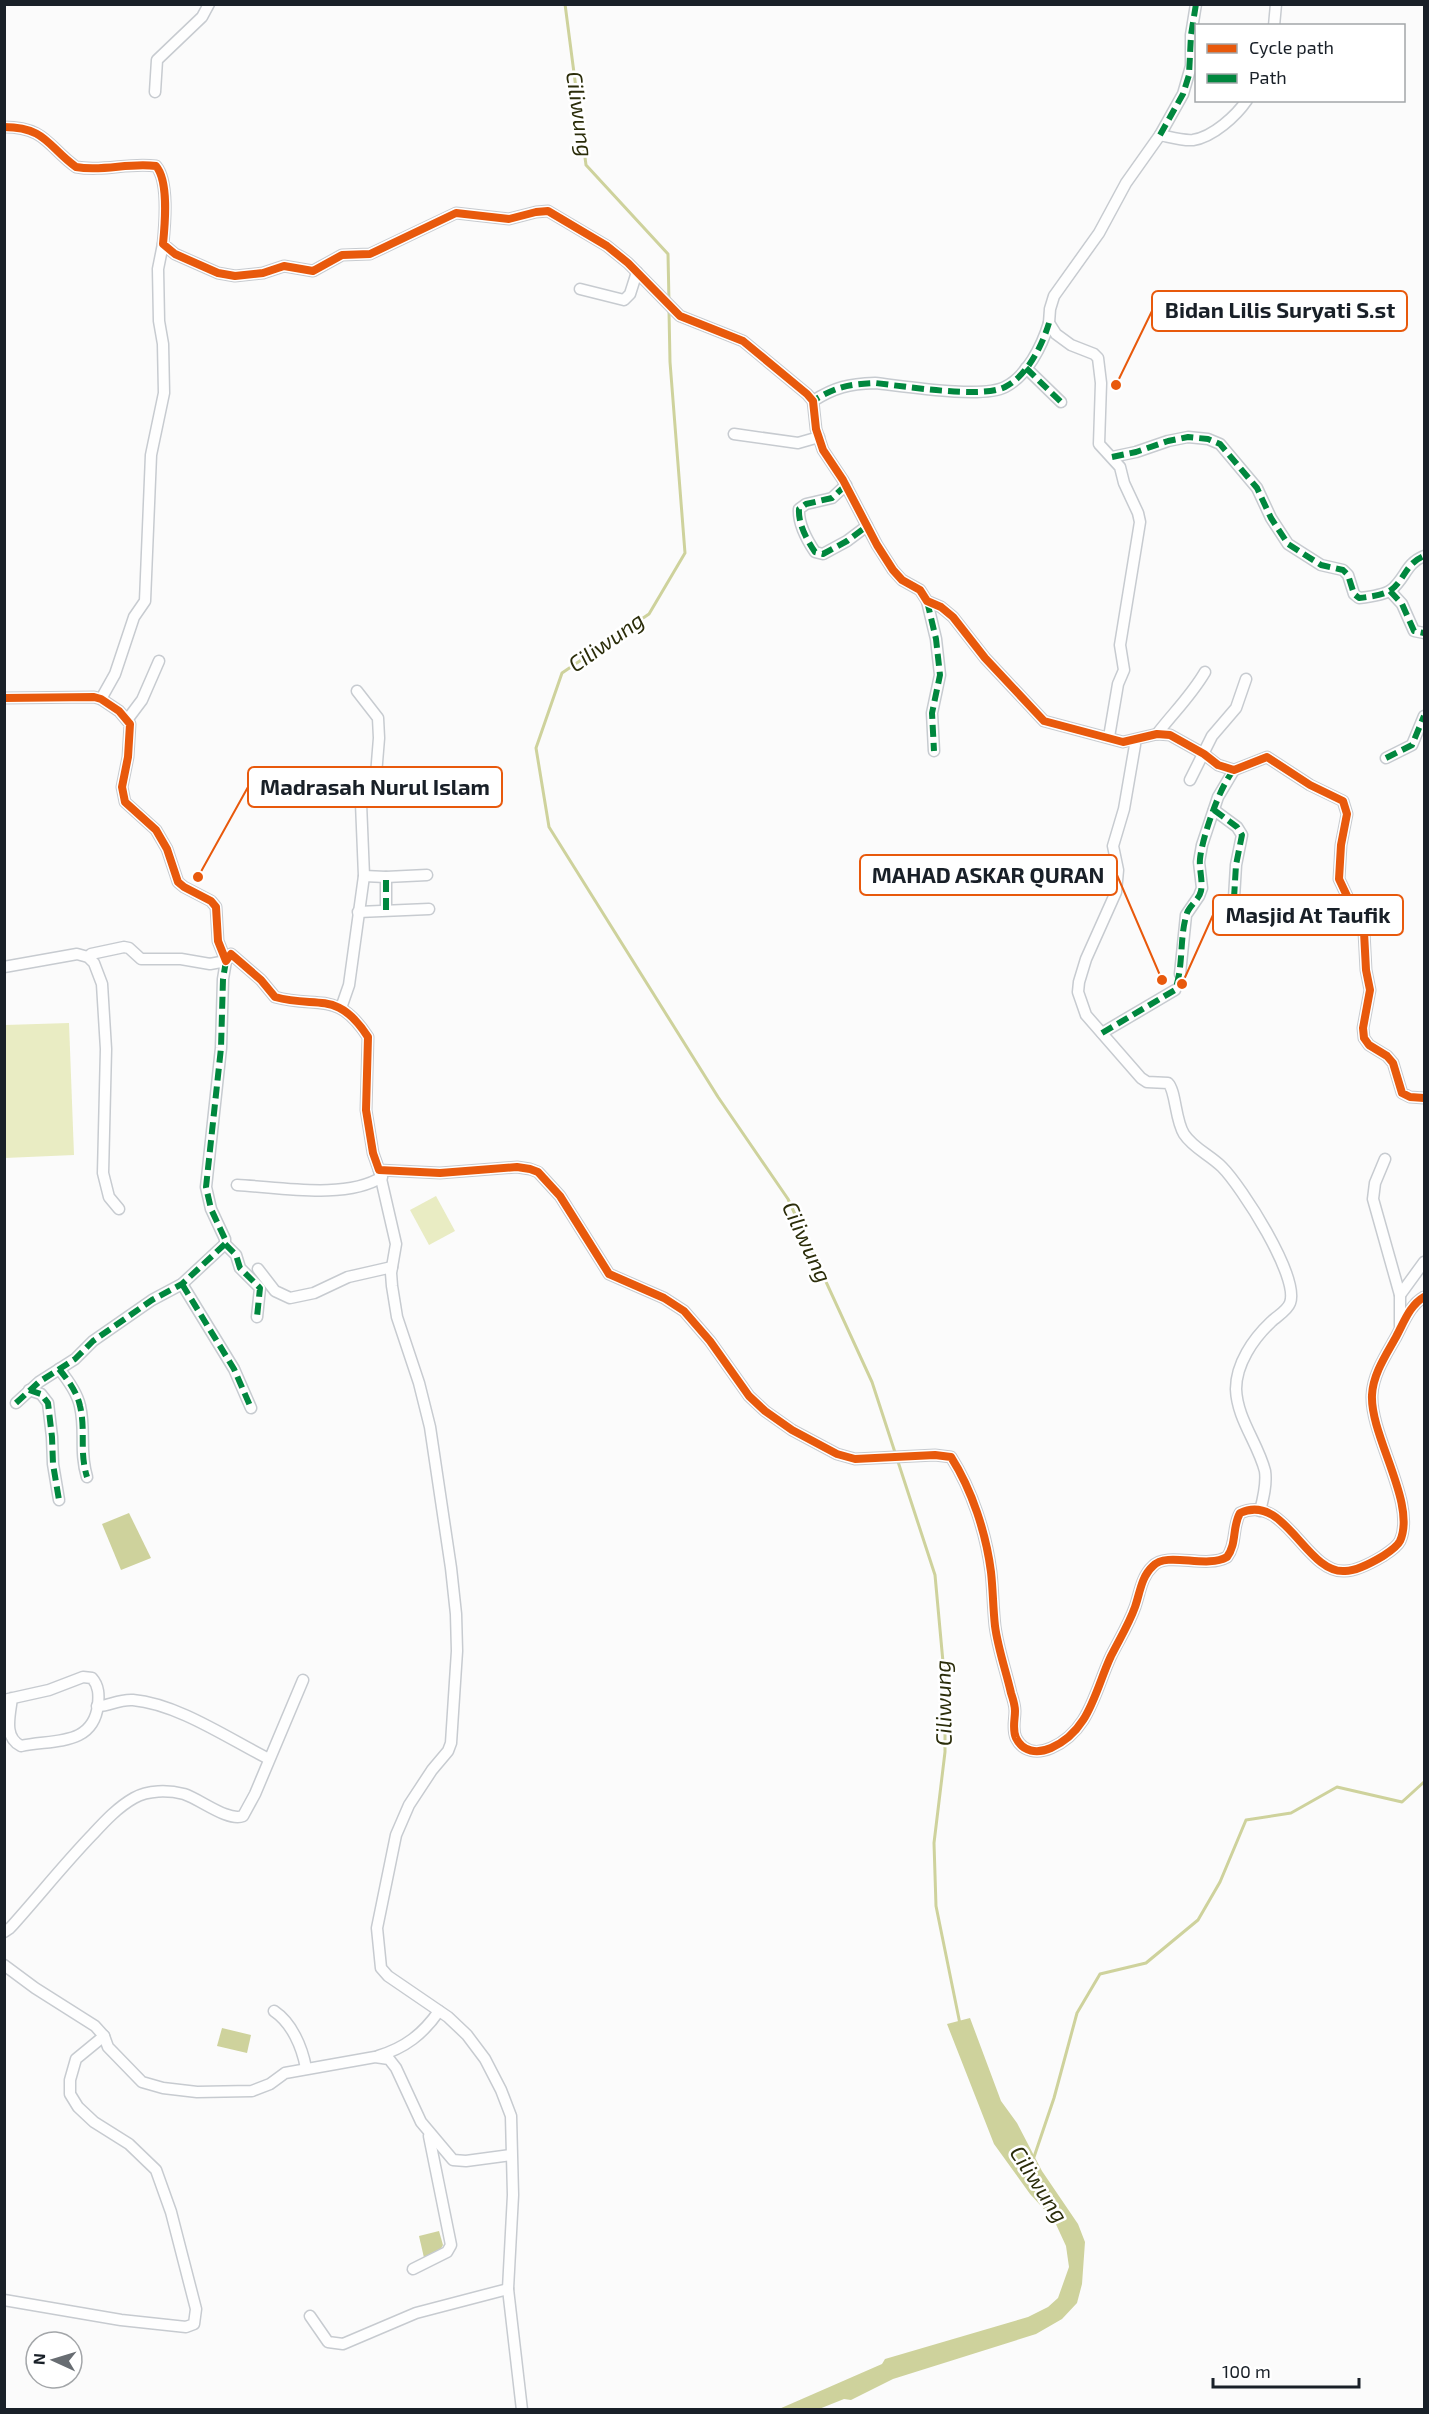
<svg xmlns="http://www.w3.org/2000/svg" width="1429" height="2414" font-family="'Exo 2',sans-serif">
	<rect width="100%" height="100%" fill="#fbfbfb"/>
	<g fill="#e9ecc3">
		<path d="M69,1023l5,132 -69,3v-133z"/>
		<path d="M436,1196l19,35 -26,14 -19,-35z"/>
	</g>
	<g fill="#ced29c">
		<path d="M129,1513l22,45 -30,12 -19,-46z"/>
		<path d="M970,2018l31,83 16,22 25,48 36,53 7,18 -3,42 -5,19 -15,16 -26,15 -143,45 -42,21 -7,-1 -25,10h-40l103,-45 3,-5 143,-42 20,-10 10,-9 11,-31 -3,-21 -12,-26 -24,-26 -36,-50 -47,-120z"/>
		<path d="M222,2028l29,7 -4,18 -30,-7z"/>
		<path d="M439,2231l4,14 -5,9 -13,8 -6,-26z"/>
	</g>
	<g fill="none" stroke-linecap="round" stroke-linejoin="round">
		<g stroke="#ced29c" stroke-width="3">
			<path d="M565,4l21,161 82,89 1,48"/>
			<path d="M669,311l1,51 15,191 -36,61 -87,59 -26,75 13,79 169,270 70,102 84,183 63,193 10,109v68l-11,91 2,63 24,118"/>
			<path d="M1034,2157l20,-59 23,-85 23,-39 46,-11 52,-43 22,-38 26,-62 45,-7 46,-26 65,15 22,-20"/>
		</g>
		<defs>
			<g id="street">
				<path d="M1274,26l2,-22"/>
				<path d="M155,92l2,-32 45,-43 7,-13"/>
				<path d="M4,127c42,0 44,20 72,40 28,5 53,-5 80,-1 13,15 9,58 7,78l12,10 43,19 17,3 28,-3 21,-7 29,5 29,-16 28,-1 86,-41 53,6 27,-7 12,-1 59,35 21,17 52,53 63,25 64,53 6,7 3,28 7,21 20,30 34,65 16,25 9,10 18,10 7,11 14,6 12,10 32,41 59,63 79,21 34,-8 13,1 34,19 14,11 16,5 33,-13 43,28 33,16 4,13 -6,31 -2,34 25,53 2,38 4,20 -7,38 1,10 5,7 18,11 6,7 9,30 8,4 14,1"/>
				<path d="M1160,135c10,2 23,6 33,5 20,-3 43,-24 54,-40"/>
				<path d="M580,289l44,11 6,-6 7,-22"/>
				<path d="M1026,368l35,34"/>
				<path d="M813,401c22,-14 36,-17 62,-18 28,3 107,16 130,4 22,-11 37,-41 44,-64"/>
				<path d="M734,434l64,9 21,-6"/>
				<path d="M1112,457l24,-5 32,-11 20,-4 20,2 12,5 37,44 14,30 17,26 33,21 22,5 5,5 6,19 5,4c9,-1 25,-3 32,-8 15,-12 14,-26 33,-34"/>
				<path d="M846,485l-14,13 -26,6 -7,5c-1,15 8,31 16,43l8,2 24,-13 20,-15"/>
				<path d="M1390,591l12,13 12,27 10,2"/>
				<path d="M927,601l9,38 4,36 -8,38 2,38"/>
				<path d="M4,698l90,-1 7,2 18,12 11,13 -2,33 -6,30 3,15 31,28 11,19 11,33 6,5 27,14 5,6 2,34 8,20 5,-7 30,26 14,17c43,12 62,-8 93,40l-2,73 7,43 6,17 61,3 77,-6 13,2 8,3 22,24 49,78 55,24 20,13 26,30 39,55 16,15 27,19 45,24 18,5 80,-4 16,2c21,33 35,76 40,115 2,18 2,36 4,54 3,23 11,45 16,67 2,6 4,12 4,18 0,9 -3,18 1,27 7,14 21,16 35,10 39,-17 44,-58 60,-92 8,-16 18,-32 24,-49 5,-14 6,-30 18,-41 14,-15 53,3 74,-9 10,-13 5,-30 13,-44 45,-21 66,61 105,58 12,0 28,-9 38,-15 6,-4 14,-9 17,-15 17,-37 -30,-105 -28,-146 1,-21 14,-40 24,-58 8,-15 14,-32 28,-40"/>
				<path d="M101,699l14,-25 19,-57 11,-16 6,-146 13,-62 -1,-49 -4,-23 -1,-52 5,-25"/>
				<path d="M127,720l15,-20 17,-39"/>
				<path d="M1157,734c16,-21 34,-38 48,-62"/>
				<path d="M1109,737l9,-53 6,-14 -4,-25 20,-123 -2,-9 -14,-30 -4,-16 -21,-23 2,-61 -3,-25 -4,-4 -23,-9 -15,-11 -7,-11 1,-14 4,-13 45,-63 27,-50 34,-48 23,-41 8,-28v-31l5,-31"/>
				<path d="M1131,741l4,4 -11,64 -11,37 5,24 -2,22 -30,67 -7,23 -1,10 8,23 55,63 6,4 21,1c8,8 7,37 16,51 9,14 26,21 38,33 19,19 78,110 68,136 -3,8 -13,13 -19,19 -18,17 -35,42 -35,67 1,30 22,54 29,82 2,13 -2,28 -5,40"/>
				<path d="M1386,758l26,-13 12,-29"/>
				<path d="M1190,780l22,-44 24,-28 10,-29"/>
				<path d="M1214,810l23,17 5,8 -6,30 -2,33 5,7 14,2"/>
				<path d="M364,876l22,1 41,-2"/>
				<path d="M386,910v-33"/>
				<path d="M358,912l71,-3"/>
				<path d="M88,957l3,-3 33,-7 5,1 12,11h40l29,5 16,-3 -3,18 -2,69 -15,139 5,22 14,30v5l11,11 4,13 20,20 -3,29"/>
				<path d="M4,967l73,-13 11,3 6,6 8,21 4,65 -3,124 6,24 10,12"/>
				<path d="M1180,974l6,-59 13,-19 3,-8 -3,-26 3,-17 16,-48 16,-27"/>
				<path d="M341,1008l8,-23 15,-109 -3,-73 15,-28 3,-37 -1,-20 -21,-27"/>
				<path d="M1102,1033l73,-43"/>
				<path d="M1385,1159l-10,24 -2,16 27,96v31"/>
				<path d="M379,1170l17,74 -5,29 1,13 5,31 22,66 11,44 21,141 5,46 1,37 -6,92 -3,8 -16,19 -23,35 -13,30 -19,93 4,40 7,8 60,41 19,18 18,24 16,31 10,26 2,79 -5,94 14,121"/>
				<path d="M237,1185c42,2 108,15 145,-8"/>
				<path d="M258,1269l17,22 15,7 24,-5 34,-16 44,-10"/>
				<path d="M182,1284l52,85 17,39"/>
				<path d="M1400,1295l24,-33"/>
				<path d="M59,1369c9,11 18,23 21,37 6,25 -1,45 7,71"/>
				<path d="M29,1390l12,4 7,9 4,34 1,27 6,36"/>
				<path d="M16,1403l23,-21 36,-23 18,-18 59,-41 30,-16 43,-40"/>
				<path d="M4,1700l45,-10 34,-13 9,1c7,8 7,17 6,27 -5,42 -46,34 -77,41 -18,-9 -11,-31 -9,-48"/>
				<path d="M97,1706c12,1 20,-7 36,-6 45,4 96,39 136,59"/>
				<path d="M4,1932l6,-4c28,-31 54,-64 83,-94 12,-13 25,-27 41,-36 14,-8 34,-8 50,-4 16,5 44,28 59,22l12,-22 48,-114"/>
				<path d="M4,1965l31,23 60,38 9,10 4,11 34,35 21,6 34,4 55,-1 18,-7 15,-11 90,-16 14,2 7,9 25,54 32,38 13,1 45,-6"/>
				<path d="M274,2011c18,12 28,36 32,57"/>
				<path d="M378,2056c27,-8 45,-22 61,-45"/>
				<path d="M413,2269l34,-17 4,-7 -22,-109"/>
				<path d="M4,2300l117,20 65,7 8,-3 2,-15 -25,-97 -15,-42 -27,-26 -35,-22 -16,-15 -8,-13v-14l6,-21 28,-23"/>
				<path d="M310,2316l18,26 15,2 73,-31 92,-24"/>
			</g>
		</defs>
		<use href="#street" stroke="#c7cbd0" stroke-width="13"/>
		<use href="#street" stroke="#fefefe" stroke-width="10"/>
		<g stroke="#00873e" stroke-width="6" stroke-dasharray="12 6" stroke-linecap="butt">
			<path d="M1160,135l23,-41 6,-19 2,-40 5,-31"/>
			<path d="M1026,368l35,34"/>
			<path d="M814,406l-1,-5c22,-14 36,-17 62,-18 28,3 107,16 130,4 22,-11 37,-41 44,-64"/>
			<path d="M1112,457l24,-5 32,-11 20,-4 20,2 12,5 37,44 14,30 17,26 33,21 22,5 5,5 6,19 5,4c9,-1 25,-3 32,-8 15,-12 14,-26 33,-34"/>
			<path d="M846,485l-14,13 -26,6 -7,5c-1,15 8,31 16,43l8,2 24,-13 20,-15"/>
			<path d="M1390,591l12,13 12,27 10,2"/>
			<path d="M927,601l9,38 4,36 -8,38 2,38"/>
			<path d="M1386,758l26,-13 12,-29"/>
			<path d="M1214,810l23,17 5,8 -6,30 -2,33 5,7 14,2"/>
			<path d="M386,910v-33"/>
			<path d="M226,961l-3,18 -2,69 -15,139 5,22 14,30v5l11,11 4,13 20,20 -3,29"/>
			<path d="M1102,1033l73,-43c9,-25 4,-52 12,-77 3,-8 12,-13 14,-22 2,-10 -2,-22 -1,-32 2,-21 20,-74 34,-89"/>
			<path d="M182,1284l52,85 17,39"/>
			<path d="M59,1369c9,11 18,23 21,37 6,25 -1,45 7,71"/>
			<path d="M29,1390l12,4 7,9 4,34 1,27 6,36"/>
			<path d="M16,1403l23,-21 36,-23 18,-18 59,-41 30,-16 43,-40"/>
		</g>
		<defs>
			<g id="cycleway">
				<path d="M4,127c42,0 44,20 72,40 28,5 53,-5 80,-1 13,15 9,58 7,78l12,10 43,19 17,3 28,-3 21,-7 29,5 29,-16 28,-1 86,-41 53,6 27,-7 12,-1 59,35 21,17 52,53 63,25 64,53 6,7 3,28 7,21 20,30 34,65 16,25 9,10 18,10 7,11 14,6 12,10 32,41 59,63 79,21 34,-8 13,1 34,19 14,11 16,5 33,-13 43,28 33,16 4,13 -6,31 -2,34 25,53 2,38 4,20 -7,38 1,10 5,7 18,11 6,7 9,30 8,4 14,1"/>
				<path d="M4,698l90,-1 7,2 18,12 11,13 -2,33 -6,30 3,15 31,28 11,19 11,33 6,5 27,14 5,6 2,34 8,20 5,-7 30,26 14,17c43,12 62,-8 93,40l-2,73 7,43 6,17 61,3 77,-6 13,2 8,3 22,24 49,78 55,24 20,13 26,30 39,55 16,15 27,19 45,24 18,5 80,-4 16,2c21,33 35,76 40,115 2,18 2,36 4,54 3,23 11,45 16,67 2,6 4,12 4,18 0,9 -3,18 1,27 7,14 21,16 35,10 39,-17 44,-58 60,-92 8,-16 18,-32 24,-49 5,-14 6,-30 18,-41 14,-15 53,3 74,-9 10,-13 5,-30 13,-44 45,-21 66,61 105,58 12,0 28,-9 38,-15 6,-4 14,-9 17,-15 17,-37 -30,-105 -28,-146 1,-21 14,-40 24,-58 8,-15 14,-32 28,-40"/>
			</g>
		</defs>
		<use href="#cycleway" stroke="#fff" stroke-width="11"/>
		<use href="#cycleway" stroke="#e8590c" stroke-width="8"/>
	</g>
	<g text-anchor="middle" stroke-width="5" stroke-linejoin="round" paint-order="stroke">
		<g font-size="22" font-style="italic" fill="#2b2d0a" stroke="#fff">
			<text transform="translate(580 114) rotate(82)" y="8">Ciliwung</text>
			<text transform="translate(606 642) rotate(-35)" y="8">Ciliwung</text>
			<text transform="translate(807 1242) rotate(65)" y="8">Ciliwung</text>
			<text transform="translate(943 1703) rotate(-91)" y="8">Ciliwung</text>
			<text transform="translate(1039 2184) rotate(57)" y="8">Ciliwung</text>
		</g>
	</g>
	<path fill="none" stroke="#e8590c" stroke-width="2" d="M1116 385L1152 311M198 877L248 787M1162 980L1117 875M1182 984L1213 915"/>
	<g fill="#e8590c" stroke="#fff" stroke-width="2">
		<circle cx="1116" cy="385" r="6"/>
		<circle cx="198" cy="877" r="6"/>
		<circle cx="1162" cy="980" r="6"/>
		<circle cx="1182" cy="984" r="6"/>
	</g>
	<g fill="#fff" stroke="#e8590c" stroke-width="2">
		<rect x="1152" y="291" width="255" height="40" rx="6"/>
		<rect x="248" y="767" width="254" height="40" rx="6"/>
		<rect x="860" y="855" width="257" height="40" rx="6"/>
		<rect x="1213" y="895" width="190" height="40" rx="6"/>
	</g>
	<g font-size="22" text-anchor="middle" font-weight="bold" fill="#192028">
		<text x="1280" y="318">Bidan Lilis Suryati S.st</text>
		<text x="375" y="795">Madrasah Nurul Islam</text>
		<text x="988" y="883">MAHAD ASKAR QURAN</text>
		<text x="1308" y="923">Masjid At Taufik</text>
	</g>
	<rect width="1429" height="2414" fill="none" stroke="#192028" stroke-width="12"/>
	<rect x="1195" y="24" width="210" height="78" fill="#ffffff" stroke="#a3a6a9" stroke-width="1.5"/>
	<rect x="1207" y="44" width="30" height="9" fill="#e8590c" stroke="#a3a6a9" stroke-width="1.5"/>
	<text x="1249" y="54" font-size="18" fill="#192028">Cycle path</text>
	<rect x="1207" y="74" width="30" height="9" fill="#00873e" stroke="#a3a6a9" stroke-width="1.5"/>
	<text x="1249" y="84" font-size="18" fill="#192028">Path</text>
	<g transform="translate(54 2360) rotate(274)"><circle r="28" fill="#ffffff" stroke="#a3a6a9" stroke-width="1.5"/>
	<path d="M0-4.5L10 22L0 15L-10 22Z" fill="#686d72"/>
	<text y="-9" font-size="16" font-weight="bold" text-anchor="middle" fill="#192028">N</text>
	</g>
	<path d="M1213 2378v9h146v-9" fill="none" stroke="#192028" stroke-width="3"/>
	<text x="1222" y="2378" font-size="18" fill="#192028" stroke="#ffffff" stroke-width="4.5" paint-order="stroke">100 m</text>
</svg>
